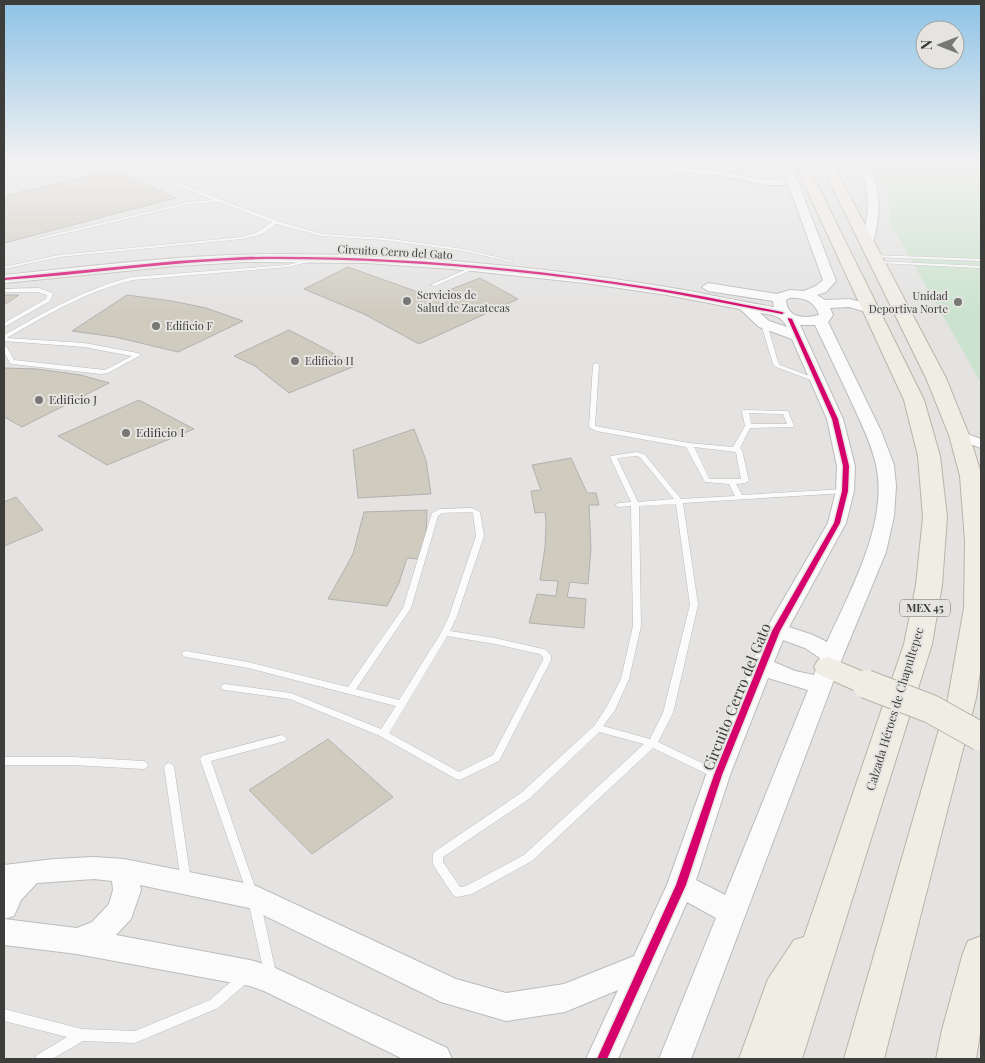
<svg xmlns="http://www.w3.org/2000/svg" width="985" height="1063" font-family="'Playfair Display',serif">
	<rect width="100%" height="100%" fill="#e4e3e2"/>
	<path fill="#cbe3ce" d="M873,164h108v219l-92,-162 1,-16z"/>
	<g fill="#cfcbbf" stroke="#b1b1b0">
		<path d="M682,164h77v4z"/>
		<path d="M121,172l54,26 -171,45v-47l98,-23 5,3z"/>
		<path d="M348,267l67,24 14,7 51,-20 38,21 -99,45 -55,-30 -60,-25z"/>
		<path d="M4,295h15l-15,10z"/>
		<path d="M127,295l45,6 34,7 37,13 -65,31 -63,-15 -43,-6z"/>
		<path d="M289,330l35,18 31,18 -66,27 -34,-27 -21,-10z"/>
		<path d="M4,368l33,1 44,6 28,8 -87,44 -18,-10z"/>
		<path d="M139,400l55,29 -87,36 -49,-29z"/>
		<path d="M414,429l12,31 5,34 -73,4 -5,-48z"/>
		<path d="M571,458l16,35h9l3,12h-10l2,44 -3,35 -18,-2 -3,15 19,2 -2,29 -55,-5 8,-29 19,2 2,-15 -18,-1 5,-33 1,-25 -1,-10 -10,1 -4,-22 10,-1 -9,-25z"/>
		<path d="M16,497l27,33 -39,16v-44z"/>
		<path d="M427,510l-1,23 -8,26 -11,-1 -8,25 -12,23 -59,-7 25,-45 11,-42z"/>
		<path d="M328,739l65,58 -81,57 -63,-64z"/>
	</g>
	<g fill="none" stroke-linecap="round" stroke-linejoin="round">
		<defs>
			<g id="service">
				<path d="M136,167l141,54 45,13 62,4 80,11 49,12 -2,1 -47,-11 -80,-11 -62,-4 -46,-12 -14,10 -20,5 -183,18 -55,12v-2l55,-12 183,-18 16,-5 14,-10 -53,-20 -30,2 -151,36v-2l151,-36 25,-2 -79,-31 -1,-1z"/>
				<path d="M743,169l28,5 16,9 -3,1 -15,-8 -27,-5v-2z"/>
				<path d="M872,255l109,4v2l-107,-4 -2,-1z"/>
				<path d="M310,259l2,1v1l-24,6 -155,13c-46,11 -85,34 -126,58l77,5 54,10 3,2 -33,18 -7,1 -89,-10 -2,-1 -6,-11v-7l3,2 7,13 91,10 27,-14 -48,-9 -80,-6v-6c41,-23 81,-46 127,-58l157,-12z"/>
				<path d="M876,261l105,5v2l-103,-5 -2,-1z"/>
				<path d="M472,267l4,1 -41,18 -5,-1z"/>
				<path d="M39,288l13,5 1,1 -3,7 -46,26v-4l42,-24 1,-4 -9,-3h-34v-3z"/>
				<path d="M764,322l3,2 11,38 2,3 40,15v2h-4l-40,-15 -3,-3 -12,-40z"/>
				<path d="M596,363l3,2 -4,61 94,17 44,4 12,-21 -3,-15 1,-1 45,1 6,15 -1,1 -43,1 -10,20 2,2 7,31 -4,2 -9,1 6,11 103,-6 4,2 -4,2 -162,10 15,102 -25,108 -15,29 61,29 2,3 -2,3 -3,1 -3,-1 -60,-29 -121,113 -60,33 -15,3 -4,-2 -19,-29c-2,-4 -2,-10 0,-14l87,-59 73,-67 12,-18 15,-29 12,-53 -2,-120 -12,1 -4,-2 4,-2 12,-1 -21,-45 1,-1 25,-4 8,2 37,45 54,-3 -6,-12 -24,-2 -19,-35 -90,-16 -7,-4 4,-62zM749,413l34,1 4,10h-36zM694,447l42,5 5,27h-32zM636,456l4,1 34,42 -36,3 -21,-44zM676,504l14,101 -27,108 -13,26 -47,-13 12,-16 14,-31 12,-53 -2,-120zM599,732l45,12 -120,111 -58,31 -6,1 -17,-25v-5l86,-58z"/>
				<path d="M472,508l8,4 4,24 -27,80 -7,15 45,7 48,11 3,1 5,6v4l-52,101 -37,18 -3,1 -3,-1 -76,-43 -90,-37 -65,-9 -3,-1 -1,-2 1,-2 3,-1 66,9 90,36 15,-23 -148,-38 -62,-11 -3,-1 -1,-2 1,-2 3,-1 62,11 100,25 55,-79 29,-95 8,-4zM471,512l2,1 3,23 -27,80 -8,17 -42,67 -43,-11 55,-81 27,-92 4,-3zM447,636l48,8 45,10 3,3v3l-50,95 -34,17 -70,-39z"/>
				<path d="M282,735l3,2 2,2 -2,2 -74,20 46,132 -1,3 -4,2 -4,-2 -1,-3 -47,-134 2,-3 3,-1z"/>
				<path d="M4,757h69l70,4 3,1 2,3 -2,3 -3,1 -70,-4h-69z"/>
				<path d="M169,763l3,1 2,3 17,114 -1,3 -4,2 -4,-2 -1,-3 -17,-114 2,-3z"/>
				<path d="M255,899l4,2 2,3 15,69 -2,4 -4,1 -4,-1 -2,-4 -15,-69 2,-3z"/>
				<path d="M245,972l4,1 2,4 -2,4 -31,27 -83,35 -52,-2 -31,18h-17l2,-4 30,-18 -63,-16v-12l78,20 53,2 75,-31 31,-27z"/>
			</g>
			<g id="minor">
				<path d="M631,164l87,7 47,9 28,-1 4,2 -13,4h-19l-47,-10 -63,-5z"/>
				<path d="M959,431l22,8v9l-27,-10 -2,-3z"/>
			</g>
			<g id="tertiary">
				<path d="M781,164h10l45,117 -10,11 -9,3 8,5 25,-1 25,7 2,3 -7,4 -21,-6 -19,1 3,7 -5,7 53,109 13,34 2,21 -2,30 -8,36 -43,104 -152,403h-32l57,-141 -29,-16 -69,157h-32l32,-69 -53,22 -59,9 -65,-19 -192,-94 -109,-23 1,5 -10,29 -15,16 134,25 21,6 176,82 5,11h-49l-139,-68 -14,-5 -173,-32 -73,-9v-26l73,9 15,-6 17,-18 4,-14 -1,-9 -18,-2 -57,4 -16,17 -7,16 -10,3v-54l50,-6 40,-2 30,2 130,26 202,94 50,14 58,-9 70,-28 33,-71 39,-110 59,-144 63,-108 8,-32 1,-25 -10,-47 -35,-80 -33,-12 -19,-18 -73,-14 -82,-12 -131,-14 -88,-6 -122,-1 -68,4 -172,17v-8c91,-9 183,-21 275,-21 123,0 247,11 368,30 43,6 84,16 127,23l-1,-6 -65,-10 -6,-4 6,-4 69,11 13,-4 14,1 12,-5 7,-6zM789,298c14,-1 26,3 30,17 -15,4 -32,3 -33,-15zM760,313c12,2 21,2 27,14l-18,-6zM800,325h15c12,25 24,50 36,76 9,20 20,41 25,64 13,57 -26,126 -49,177l-14,-7 -24,-8 57,-104 8,-32 1,-25 -12,-47zM783,640l22,8 15,10 -6,17 -19,-4 -21,-9zM768,678l40,12 -83,205 -29,-15 34,-105z"/>
				<path d="M859,164h10c12,30 12,48 4,79l-6,4 -6,-4c9,-31 10,-48 -2,-79z"/>
			</g>
			<g id="primary">
				<path d="M795,164h12l117,236 16,56 7,61 -5,68 -10,59 -130,415h-63l29,-80 26,-39 10,-3 100,-293 12,-59 7,-68 -5,-61 -14,-56z"/>
				<path d="M821,164h12l113,214 23,57 12,38v193l-5,32 -92,361h-40l104,-361 16,-90 1,-67 -5,-65 -11,-41 -23,-57z"/>
				<path d="M828,657l48,20 4,7 -4,7 -10,3 -10,-3 -38,-17 -4,-7 4,-7z"/>
				<path d="M981,936v91l-5,32h-40l6,-29 21,-77 5,-12z"/>
			</g>
		</defs>
		<use href="#service" stroke="#bdbcbb" stroke-width="1"/>
		<use href="#minor" stroke="#bdbcbb" stroke-width="2"/>
		<use href="#tertiary" stroke="#bdbcbb" stroke-width="2"/>
		<use href="#primary" stroke="#bab4a6" stroke-width="2"/>
		<use href="#service" fill="#fbfbfb" fill-rule="evenodd"/>
		<use href="#minor" fill="#fbfbfb" fill-rule="evenodd"/>
		<use href="#tertiary" fill="#fbfbfb" fill-rule="evenodd"/>
		<use href="#primary" fill="#f0ede5" fill-rule="evenodd"/>
		<defs>
			<path id="primary-bridge" d="M866,684l65,25 50,28"/>
		</defs>
		<use href="#primary-bridge" stroke="#bab4a6" stroke-width="30" stroke-linecap="butt"/>
		<use href="#primary-bridge" stroke="#f0ede5" stroke-width="28"/>
		<defs>
			<g id="cycleway">
				<path d="M244,257c135,-2 271,9 404,30 45,7 89,16 134,25l2,1 -2,1c-45,-8 -90,-18 -135,-25 -122,-19 -246,-30 -369,-30 -92,0 -183,15 -274,21v-2l172,-17z"/>
				<path d="M788,318l4,1 46,100 11,47 -1,25 -8,32 -60,108 -58,144 -36,110 -79,174h-10l79,-174 38,-110 58,-144 62,-108 8,-32 1,-25 -11,-47 -44,-100z"/>
			</g>
		</defs>
		<use href="#cycleway" stroke="#e5e4e1" stroke-width="3"/>
		<use href="#cycleway" fill="#d6006c" fill-rule="evenodd"/>
	</g>
	<linearGradient id="sky" x2="0" y2="1"><stop stop-color="#8dc2e6"/><stop offset="0.52" stop-color="#f3f2f2"/><stop offset="1" stop-color="#f3f2f2" stop-opacity="0"/></linearGradient>
	<rect width="985" height="313" fill="url(#sky)"/>
	<g fill="#777776" stroke="#e5e4e1" stroke-width="2">
		<circle cx="407" cy="301" r="5"/>
		<circle cx="958" cy="302" r="5"/>
		<circle cx="156" cy="326" r="5"/>
		<circle cx="295" cy="361" r="5"/>
		<circle cx="39" cy="400" r="5"/>
		<circle cx="126" cy="433" r="5"/>
	</g>
	<g text-anchor="middle" stroke-width="4" stroke-linejoin="round" paint-order="stroke">
		<g font-size="11" fill="#3d3d3c" stroke="#e5e4e1">
			<text transform="translate(395 252) rotate(3)" y="4">Circuito Cerro del Gato</text>
		</g>
		<g font-size="11" fill="#3d3d3c" stroke="#e5e4e1" text-anchor="start">
			<text x="417" y="299">Servicios de<tspan x="417" dy="13">Salud de Zacatecas</tspan></text>
			<text x="948" y="300" text-anchor="end">Unidad<tspan x="948" dy="13">Deportiva Norte</tspan></text>
			<text x="166" y="330">Edificio F</text>
			<text x="305" y="365">Edificio H</text>
		</g>
		<rect fill="#e5e4e1" stroke="#6f6f6e" stroke-width="1" x="900" y="599.5" width="50" height="17" rx="4"/>
		<g font-size="11" font-weight="bold" fill="#3d3d3c">
			<text x="925" y="612">MEX 45</text>
		</g>
		<g font-size="12" fill="#3d3d3c" stroke="#e5e4e1" text-anchor="start">
			<text x="49" y="404">Edificio J</text>
			<text x="136" y="437">Edificio I</text>
		</g>
		<g font-size="12" fill="#3d3d3c" stroke="#e5e4e1">
			<text transform="translate(895 709) rotate(-73)" y="4">Calzada Héroes de Chapultepec</text>
		</g>
		<g font-size="15" fill="#3d3d3c" stroke="#e5e4e1">
			<text transform="translate(737 697) rotate(-68)" y="5">Circuito Cerro del Gato</text>
		</g>
	</g>
	<rect width="985" height="1063" fill="none" stroke="#3d3d3c" stroke-width="10"/>
	<g transform="translate(940 45) rotate(270)"><circle r="24" fill="#e5e4e1" stroke="#a2a19f"/>
	<path d="M0-4L9 19L0 12L-9 19Z" fill="#777776"/>
	<text y="-8" font-size="14" font-weight="bold" text-anchor="middle" fill="#3d3d3c">N</text>
	</g>
</svg>
